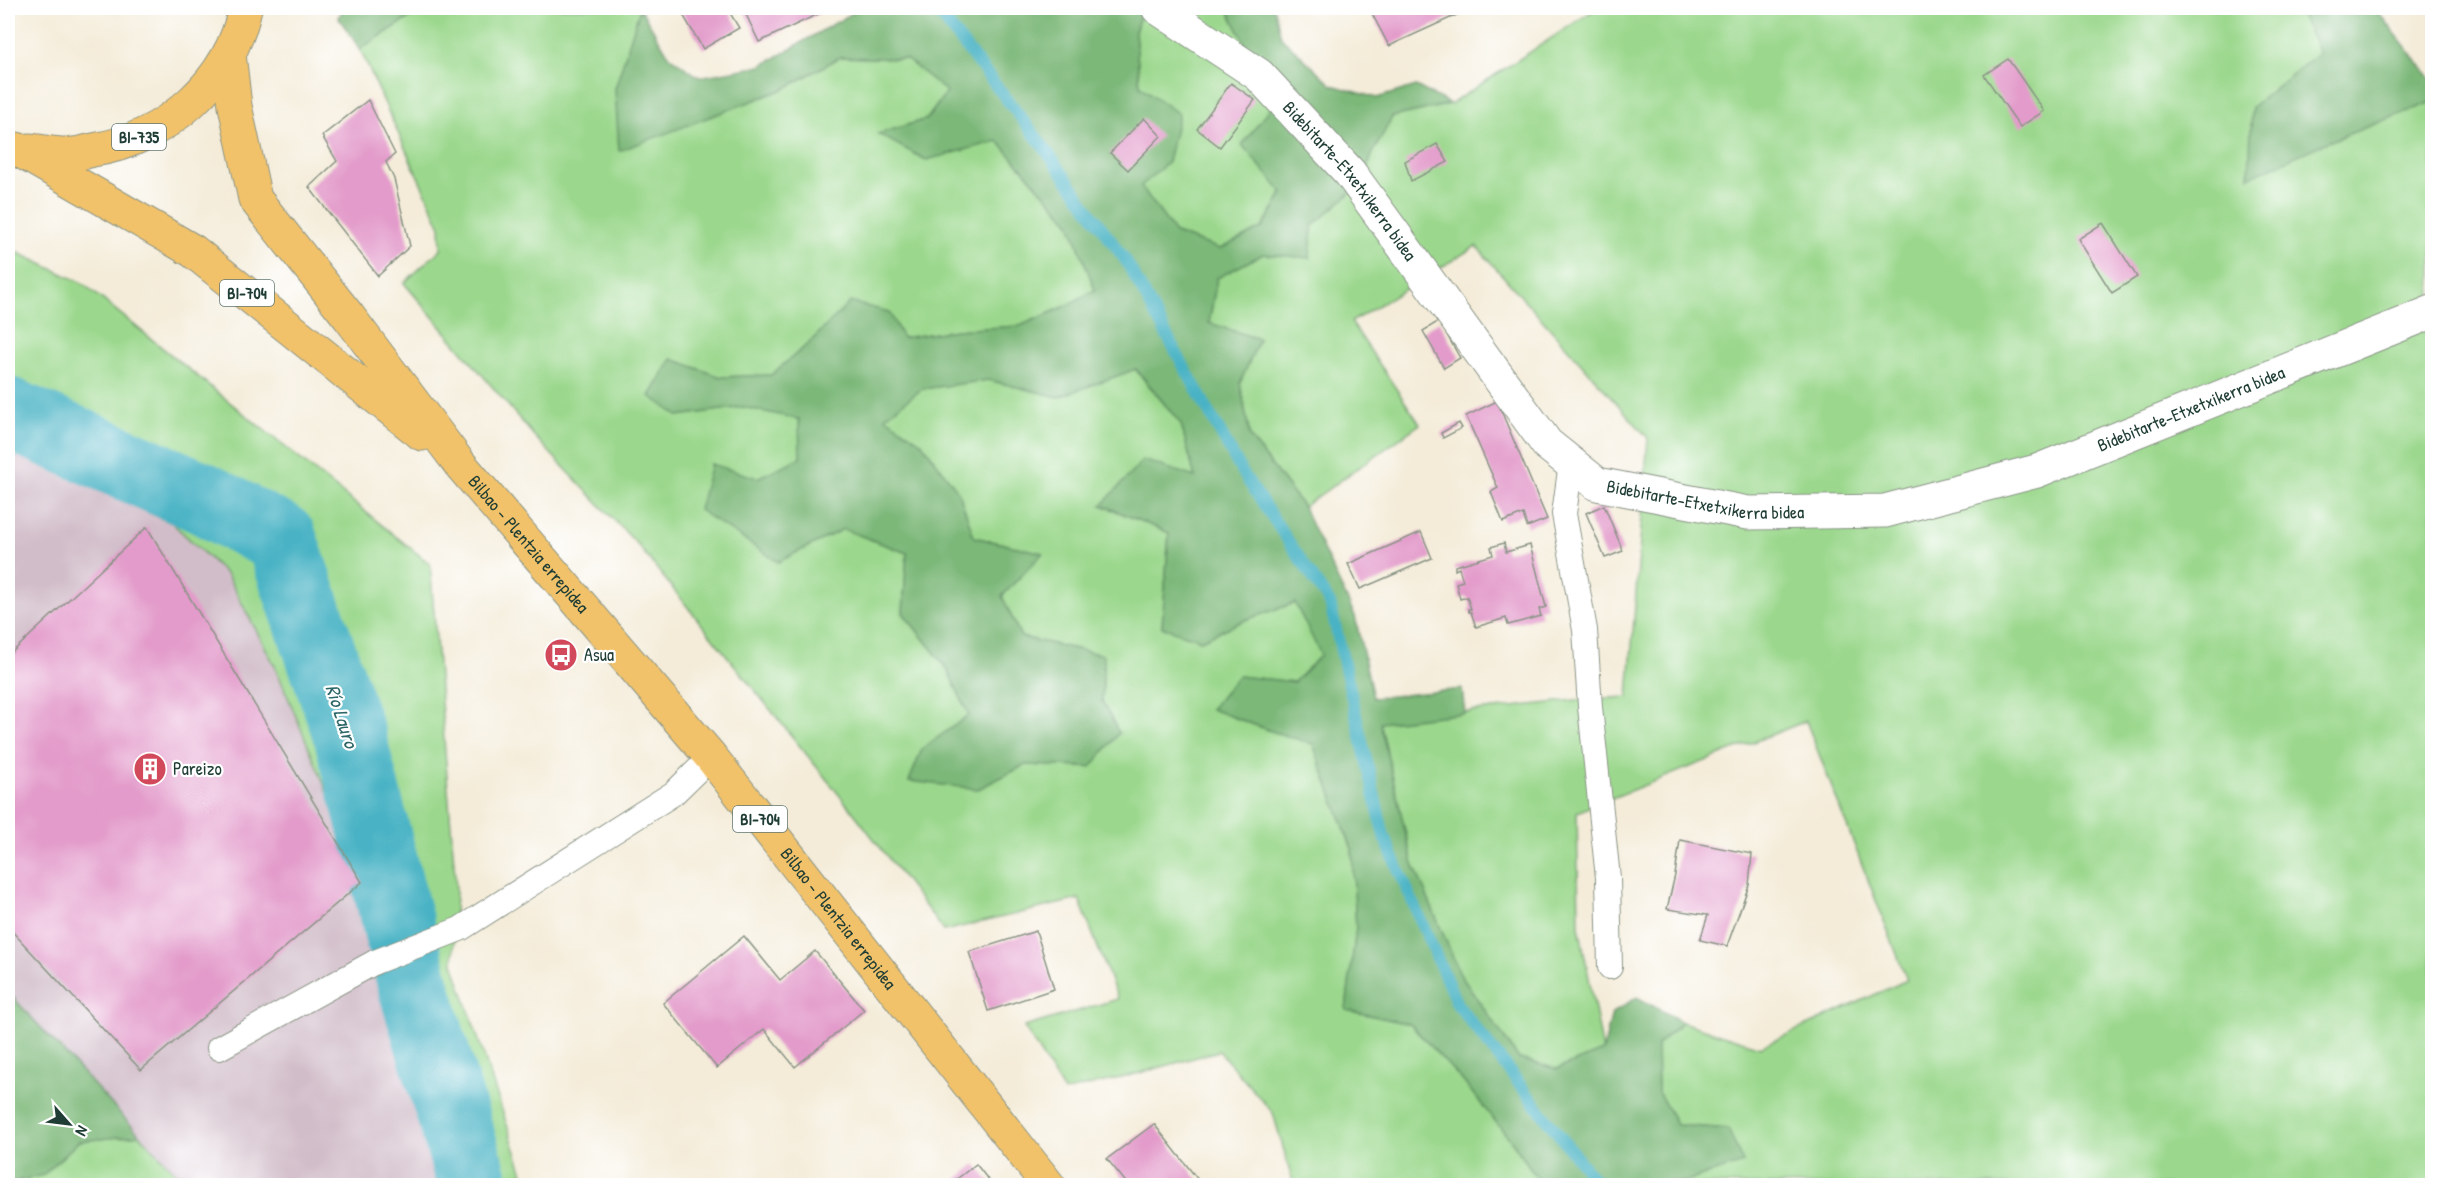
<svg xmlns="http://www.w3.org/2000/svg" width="2440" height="1193" font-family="'Patrick Hand',sans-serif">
	<rect width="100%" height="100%" fill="#fff"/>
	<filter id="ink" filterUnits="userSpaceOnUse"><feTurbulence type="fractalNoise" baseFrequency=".0167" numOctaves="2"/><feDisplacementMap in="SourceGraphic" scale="12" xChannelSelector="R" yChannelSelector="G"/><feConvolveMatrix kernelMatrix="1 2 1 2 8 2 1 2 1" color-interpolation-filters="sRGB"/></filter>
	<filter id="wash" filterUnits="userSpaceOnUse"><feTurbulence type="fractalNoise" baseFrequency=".008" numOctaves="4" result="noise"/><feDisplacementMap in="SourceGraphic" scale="24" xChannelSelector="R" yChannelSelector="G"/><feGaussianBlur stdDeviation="1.35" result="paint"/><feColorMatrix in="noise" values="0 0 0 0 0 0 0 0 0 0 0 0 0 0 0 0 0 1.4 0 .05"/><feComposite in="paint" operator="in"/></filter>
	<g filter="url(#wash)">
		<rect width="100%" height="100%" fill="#f4ecd9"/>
		<path fill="#d1bdc9" d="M8,450l164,73 55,52 48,91 90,217 31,115 61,187h-270l-179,-193z"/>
		<g fill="#9bd88d" stroke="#5d8a60" stroke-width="1.5">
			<path d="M425,8h216l-26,81h169l56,-32 66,2 41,32 -20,28 -48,15 47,26 72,-19 72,82 25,67 -29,16 -46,20 -64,4 -53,8 -95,6 -37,31 -50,2 -49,-18 5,57 66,-9 56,12 2,39 -44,20 -46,-14 67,98 65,-33 64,24 -4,60 43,54 23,48 -46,34 55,40 47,-24 65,2 29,-34 -17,-32 2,-46 -83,-18 -19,-41 40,-43 -68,-16 -15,-44 -37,-50 -38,-26 38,-28 66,-9 71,17 76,-28 46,55 14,53 -93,28 67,28 -7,94 39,13 44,-20 50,-17 27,52 -28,27 -56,-6 -27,33 60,22 42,12 39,106 4,79 -10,82 64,14 52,56 51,63 29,42h-248l-21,-72 -54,-62 -79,22 -76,19 -40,-65 94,-28 -39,-100 -135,32 -87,-114 -221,-274 -101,-106 -131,-154 37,-34 -1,-24 -80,-176z"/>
			<path d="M1142,8h85l24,47 31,39 1,98 -21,36 -42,21 -45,-16 -35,-47 28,-24 -28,-76 -5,-54z"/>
			<path d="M1597,8h701l21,45 -67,54 73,36 107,-41v1083h-790l45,-4 41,-52 -51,-4 -19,-33 -1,-47 25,-23 78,25 147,-67 -101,-259 -229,91 2,114 24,125 -46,18 -38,-10 -58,-83 -49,-115 -32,-139 195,-22 53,-3 20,-259 -172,-192 -125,76 69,102 -117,83 -53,-70 -10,-54 19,-44 -50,-16 8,-45 46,-24 47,4 2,-32 50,-43 10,-28 20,-38 59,-13z"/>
			<path d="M8,248l74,35 348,281 26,325 -3,74 74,222h-70l-61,-187 -31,-115 -90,-217 -48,-91 -55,-52 -164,-73z"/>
			<path d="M140,1135l47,50 -179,1v-3l35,-8 36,-34z"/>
		</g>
		<g fill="#7cb878" stroke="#4e7a56" stroke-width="1.5">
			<path d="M345,8h80l-65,41 -22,-32z"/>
			<path d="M640,8l29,48 30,21 62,-11 100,-58h281l-7,24 5,54 39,28 -11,48 -27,24 34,47 45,16 42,-21 21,-35 -41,-48 39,-51 -30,-39 -24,-47h47l7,29 51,48 45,13 39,-12 34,18 -58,13 -20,38 -10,28 -50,43 -2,32 -47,-4 -46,24 -8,45 50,16 -19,44 10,54 53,70 52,109 18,82 89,-9 3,24 -85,10 32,138 49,115 58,83 38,10 46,-18 9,-38 25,-16 45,25 -25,23 1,47 19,33 51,4 15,34 -56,18 -45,5 -100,-1 -29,-42 -51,-63 -52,-56 -64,-14 10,-82 -4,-79 -39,-105 -42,-13 -60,-22 27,-33 56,6 27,-27 -26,-52 -50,17 -44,20 -39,-13 7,-94 -67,-28 41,-45 52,17 -14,-53 -45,-55 -77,28 -71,-17 -66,9 -37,28 37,26 37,50 15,44 69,16 -41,43 19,41 83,18 -2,46 17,32 -28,34 -66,-2 -47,24 -69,-8 13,-32 47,-34 -23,-48 -43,-54 4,-60 -64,-24 -65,33 -79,-52 12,-46 46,14 43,-20 -1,-39 -56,-12 -65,9 -28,-20 22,-37 49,18 50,-2 37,-31 42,-42 39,10 14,26 53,-8 64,-4 46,-20 29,-16 -25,-67 -72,-82 -72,19 -48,-26 49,-15 20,-27 -41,-33 -66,-2 -56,32 -165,62 -4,-62z"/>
			<path d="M2298,8h77l57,72v22l-107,41 -76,34 3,-70 67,-54z"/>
			<path d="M8,992l132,143 -61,6 -36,34 -35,8z"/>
		</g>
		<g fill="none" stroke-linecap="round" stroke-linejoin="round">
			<path stroke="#48b3c5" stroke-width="12" d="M935,8l102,130 89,123 116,211 88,131 54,233 73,168 142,182"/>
			<path stroke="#48b3c5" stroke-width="72" d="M8,413l195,85 78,41 69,198 65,254 59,195"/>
		</g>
		<g id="blocks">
			<g fill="#e39bcb">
				<path d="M679,8h48l12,20 -36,21z"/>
				<path d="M743,8h88l-72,34z"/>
				<path d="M1369,8h103l-83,38z"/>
				<path d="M2008,59l36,52 -24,16 -36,-52z"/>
				<path d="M1231,83l24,17 -35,47 -23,-18z"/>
				<path d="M368,100l27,54 -9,8 8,17 16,67 -32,30 -69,-89 28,-26 -15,-25z"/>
				<path d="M1144,118l17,18 -33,34 -18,-17z"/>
				<path d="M1437,144l11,18 -37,19 -6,-20z"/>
				<path d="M2103,223l34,54 -25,16 -34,-54z"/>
				<path d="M1439,321l21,37 -16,10 -21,-37z"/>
				<path d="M1497,401l50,118 -20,8 -4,-13 -20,8 -12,-30 7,-4 -32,-72z"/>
				<path d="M1459,423l3,5 -19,10 -2,-5z"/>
				<path d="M1604,505l19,46 -18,7 -19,-45z"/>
				<path d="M147,527l215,355 -221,188 -133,-143v-271z"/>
				<path d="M1421,532l11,26 -72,31 -12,-25z"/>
				<path d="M1504,543l2,9 24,-7 16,62 -7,2 2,7 -33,9 -2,-7 -30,9 -5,-15h-2l-1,-3h3l-4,-12 -7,2 -4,-16 7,-2 -4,-13 -4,2v-4l38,-11 -2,-8z"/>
				<path d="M1680,840l72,14 -3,31 -22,61 -27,-6 8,-25 -41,-6 8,-34z"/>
				<path d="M1036,931l18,58 -66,22 -19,-59z"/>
				<path d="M744,936l36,44 35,-29 49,59 -69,57 -31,-38 -47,39 -54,-65z"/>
				<path d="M1154,1124l49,62h-74l-22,-27z"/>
				<path d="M976,1164l17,22h-45z"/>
			</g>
		</g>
	</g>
	<g filter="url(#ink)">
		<use href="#blocks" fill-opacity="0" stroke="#8a9486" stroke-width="1.5"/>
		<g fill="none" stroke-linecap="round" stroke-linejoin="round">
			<defs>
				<g id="service">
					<path d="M1571,463l-7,51 21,116 5,77 18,171 2,89"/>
					<path d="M219,1048l156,-86 85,-33 214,-136 37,-36"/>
				</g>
				<g id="minor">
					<path id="s1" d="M1158,8l101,67 91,98 197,271 50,40 151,29 137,-2 152,-40 395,-159"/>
				</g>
				<g id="primary">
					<path id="s2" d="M229,54l6,52 20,93 94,118 110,146 252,294 338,429"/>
					<path d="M17,149l176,102 229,183"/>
					<path d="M29,150c12,1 25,4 37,4 9,1 19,-2 27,-4 73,-11 138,-69 152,-142"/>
				</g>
			</defs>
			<use href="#service" stroke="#8a9486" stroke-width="26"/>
			<use href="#minor" stroke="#8a9486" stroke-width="35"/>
			<use href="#primary" stroke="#8a9486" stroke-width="35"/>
			<use href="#service" stroke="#fff" stroke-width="24"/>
			<use href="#minor" stroke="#fff" stroke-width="33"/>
			<use href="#primary" stroke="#f2c26a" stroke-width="33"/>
		</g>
	</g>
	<defs>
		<symbol id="bus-disc" viewBox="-11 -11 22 22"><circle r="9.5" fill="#d1495b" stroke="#fff"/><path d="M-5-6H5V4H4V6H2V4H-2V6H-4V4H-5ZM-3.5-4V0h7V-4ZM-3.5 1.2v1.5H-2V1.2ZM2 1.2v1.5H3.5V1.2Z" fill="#fff"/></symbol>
		<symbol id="building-disc" viewBox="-11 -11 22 22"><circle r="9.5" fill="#d1495b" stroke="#fff"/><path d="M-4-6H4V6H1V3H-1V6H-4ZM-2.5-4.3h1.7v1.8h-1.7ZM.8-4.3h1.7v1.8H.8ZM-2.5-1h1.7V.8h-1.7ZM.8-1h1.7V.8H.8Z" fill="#fff"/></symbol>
	</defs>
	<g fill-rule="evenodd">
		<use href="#bus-disc" x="542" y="636" width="38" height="38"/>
		<use href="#building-disc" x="131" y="750" width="38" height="38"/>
	</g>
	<g text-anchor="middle" stroke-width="4.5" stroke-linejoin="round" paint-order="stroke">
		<g fill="#fff" stroke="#627771" stroke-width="1.5">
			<rect x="112" y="124" width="54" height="26" rx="4.5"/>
			<rect x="220" y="280" width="54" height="26" rx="4.5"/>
			<rect x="733" y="806" width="54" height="26" rx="4.5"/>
		</g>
		<g font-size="16" font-weight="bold" fill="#1f3d34">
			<text x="139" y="143">BI-735</text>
			<text x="247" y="299">BI-704</text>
			<text x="760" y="825">BI-704</text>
		</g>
		<g font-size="18" fill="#1f3d34" stroke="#fff">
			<text dy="6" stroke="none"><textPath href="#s1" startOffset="261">Bidebitarte-Etxetxikerra bidea</textPath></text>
			<text dy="6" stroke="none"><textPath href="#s1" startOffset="1268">Bidebitarte-Etxetxikerra bidea</textPath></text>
			<text dy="6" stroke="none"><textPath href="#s1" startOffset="764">Bidebitarte-Etxetxikerra bidea</textPath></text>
			<text dy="6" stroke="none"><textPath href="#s2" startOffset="588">Bilbao - Plentzia errepidea</textPath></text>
			<text dy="6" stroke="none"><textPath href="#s2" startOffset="1074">Bilbao - Plentzia errepidea</textPath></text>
		</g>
		<g font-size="18" fill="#1f3d34" stroke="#fff" text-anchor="start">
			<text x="584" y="661">Asua</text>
			<text x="173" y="775">Pareizo</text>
		</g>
		<g font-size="20" font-style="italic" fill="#2d6667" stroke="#fff">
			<text transform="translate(342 716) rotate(72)" y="7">Río Lauro</text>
		</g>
	</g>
	<rect width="2440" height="1193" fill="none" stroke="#fff" stroke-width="30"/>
	<g transform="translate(69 1124) rotate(118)" stroke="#ffffff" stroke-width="4.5" paint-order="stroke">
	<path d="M0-4.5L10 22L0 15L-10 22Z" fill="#1f3d34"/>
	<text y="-9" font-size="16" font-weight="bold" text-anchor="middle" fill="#1f3d34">N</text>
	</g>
</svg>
